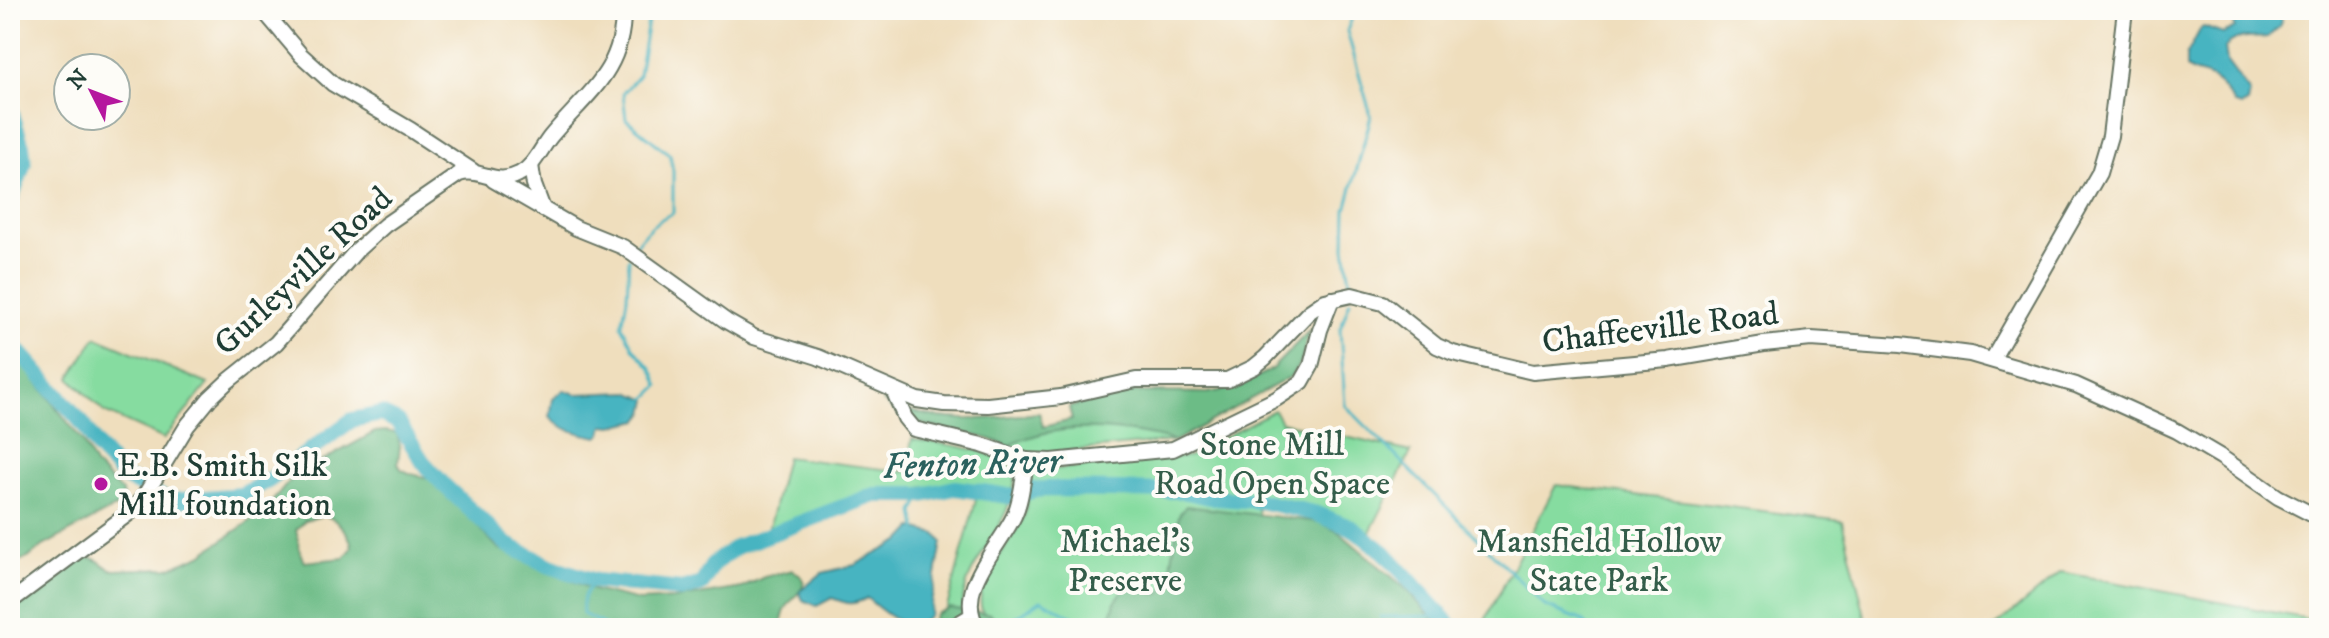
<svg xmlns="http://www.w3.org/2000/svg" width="2329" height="638" font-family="'IM FELL DW Pica',serif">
	<rect width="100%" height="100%" fill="#fdfcf7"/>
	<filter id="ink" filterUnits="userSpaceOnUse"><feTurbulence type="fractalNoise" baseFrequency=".0125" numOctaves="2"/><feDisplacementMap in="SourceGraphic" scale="16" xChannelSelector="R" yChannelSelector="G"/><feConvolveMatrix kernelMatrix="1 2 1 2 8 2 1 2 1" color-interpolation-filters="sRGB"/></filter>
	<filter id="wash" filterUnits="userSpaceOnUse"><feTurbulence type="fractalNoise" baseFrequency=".006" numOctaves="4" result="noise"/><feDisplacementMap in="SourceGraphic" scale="32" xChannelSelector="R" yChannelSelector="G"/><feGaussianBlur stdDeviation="1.8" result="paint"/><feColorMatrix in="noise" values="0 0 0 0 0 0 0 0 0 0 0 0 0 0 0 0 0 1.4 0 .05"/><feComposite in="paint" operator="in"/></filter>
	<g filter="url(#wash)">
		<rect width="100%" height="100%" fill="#efdebd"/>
		<g fill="#86dca0" stroke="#528c6a" stroke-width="2">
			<path d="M1309,331l-8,31 -11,15 -115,64 -140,13 -15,-2 -42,-18 -49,-7 -31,-13 -16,-14c55,26 100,20 157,13l4,14 29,-7 -3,-13 64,-15 75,1 31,-6 33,-18z"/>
			<path d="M96,337l112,47 -44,55 -60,-27 -34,-34z"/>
			<path d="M1274,410l7,12 130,30 -44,86 -49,-24 -61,-10 12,98 1,26h-276c-4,-5 -9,-10 -11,-15 -13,-27 29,-70 40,-95 7,-14 3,-34 13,-47l154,-15z"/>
			<path d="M912,439c26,6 92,8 103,35 -1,56 -58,91 -52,140l-17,-3 31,-115 -41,-10 -34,4 -36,13 -50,13 -51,27 21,-86 120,15z"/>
			<path d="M1556,485l286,36 26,107h-387z"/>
			<path d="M2061,572l258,49v7h-325z"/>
		</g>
		<g fill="#6cbc86" stroke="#467c5d" stroke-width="2" fill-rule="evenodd">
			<path d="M1309,331l-8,31 -11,15 -115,64c-52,-13 -117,-21 -166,5 -42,-19 -93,-11 -127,-46 55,26 100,20 157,13l4,14 29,-7 -3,-13 64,-15 75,1 31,-6 33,-18z"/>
			<path d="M10,347l72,94 13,24 27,27 1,6 -7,9 -73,39 -15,12 -12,4 -6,-3z"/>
			<path d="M386,431l11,2 3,12 -2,18 3,6 10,5 23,5 64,69 95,42 46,11 35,-2 68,-11 22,-11 29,-7c23,15 2,23 -7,38 -3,6 -4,14 -6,20h-770v-17l74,-53c14,-3 18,10 30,12l55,-2 32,-13 62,-43 30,-35 82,-45zM324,515c13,4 27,19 28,33l-8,10 -40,4c-6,-10 -5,-22 -8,-32l9,-9z"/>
			<path d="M1186,506l134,16 20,11 65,55 36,40h-333l7,-26 10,-14 34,6 9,-7 11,-72z"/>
			<path d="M950,608l40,6 19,14h-78l4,-14z"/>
		</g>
		<g fill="#46b4c1" stroke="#32787a" stroke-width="2">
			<path d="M2229,10h50l3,8 -3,9 -11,10c-15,2 -31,-3 -43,11l2,14 23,31 -2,10 -6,3 -8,-2c-6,-10 -12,-20 -23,-26 -9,-5 -18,-3 -25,-11v-11l15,-28 3,-1 19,7 12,-6z"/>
			<path d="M564,390l12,4 53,-2 19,8 -3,13 -6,7 -26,6 -9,-1 -2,9 -4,3c-16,-3 -39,-7 -48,-21l3,-17z"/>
			<path d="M913,528l23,6 6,8 -13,73c-18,23 -47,-4 -62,-17 -15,8 -20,6 -35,0l-15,8 -14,-6 -4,-8 23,-19 33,-8 47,-25z"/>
		</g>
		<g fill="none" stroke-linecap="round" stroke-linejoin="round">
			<g stroke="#46b4c1" stroke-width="3">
				<path d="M635,246c9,-14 22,-26 38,-33v-42l-3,-16 -44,-36 -3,-26 16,-18 9,-54 -2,-11"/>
				<path d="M629,258l-2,40 -5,28 12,23 18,20 7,17 -13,13"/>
				<path d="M1351,289l-6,-42 1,-37 25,-94 -24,-85 8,-21"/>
				<path d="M1350,301l-10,28 5,76 200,201 36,14 9,8"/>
				<path d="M917,529l-3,-17 9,-17"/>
				<path d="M1380,617l61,-1"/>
				<path d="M605,628l-2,-4 -20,-10c-1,-15 0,-21 11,-32l42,4"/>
				<path d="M989,628l29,-12 23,-16 54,28"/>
				<path d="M1205,628h14"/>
			</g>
			<g stroke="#46b4c1" stroke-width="16">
				<path d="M10,107l12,39"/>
				<path d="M10,137l12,9 2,17 -14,39"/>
				<path d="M10,341l73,83 15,24 26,29 46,24 71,-6 27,-14 84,-61 29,-6 17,8 25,40 21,23 64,60 42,21 46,15 86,9 20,-6 11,-20 23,-17 139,-52h48l32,-7 60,9 18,-7 15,-1 134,2 32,7 45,3 55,12 38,15 33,25 68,75"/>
			</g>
		</g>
	</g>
	<g filter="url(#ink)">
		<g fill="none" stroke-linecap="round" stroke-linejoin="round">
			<defs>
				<g id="minor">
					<path d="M263,10l38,45 32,29 78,46 62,41"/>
					<path d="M531,165l3,20 9,24"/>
					<path d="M493,180l83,48 47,19 103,74 28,16 64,20 99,43 27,4 44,1 73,-8 75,-17h91l27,-13 11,-9 44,-46 16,-11 27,-6 31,8 54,43 16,7 80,19 135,-12 96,-16 47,-5 89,6 70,9 106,31 101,46 44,26 57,40 41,21"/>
					<path d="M1992,360l107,-187 11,-37 15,-126"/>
					<path d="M894,392l11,26 9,11 68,16 44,15 26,1 121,-12 103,-50 26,-17 9,-16 9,-36 12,-31"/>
					<path d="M10,602l122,-91 13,-16 42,-69 23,-28 17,-16 49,-39 81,-93 28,-25 74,-51c22,-7 36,13 60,0 15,-7 22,-26 32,-38 35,-42 73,-65 72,-126"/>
					<path d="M951,628l20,-12"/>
					<path d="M978,628c-25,-37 21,-80 36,-112 8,-17 9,-38 12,-56"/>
				</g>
			</defs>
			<use href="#minor" stroke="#687564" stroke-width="18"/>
			<use href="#minor" stroke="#fff" stroke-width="14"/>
		</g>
	</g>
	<circle fill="#b5179e" stroke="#fdfcf7" stroke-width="3" cx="101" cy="484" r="8"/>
	<g text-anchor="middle" stroke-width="8" stroke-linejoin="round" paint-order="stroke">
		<g font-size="34" fill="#1f3d34" stroke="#fdfcf7">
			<text transform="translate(302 270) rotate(-43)" y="12">Gurleyville Road</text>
			<text transform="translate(1660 326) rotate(-7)" y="12">Chaffeeville Road</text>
		</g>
		<g font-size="34" fill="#345d4a" stroke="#fdfcf7">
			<text x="1272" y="455">Stone Mill<tspan x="1272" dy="39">Road Open Space</tspan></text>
			<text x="1125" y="552">Michael's<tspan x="1125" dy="39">Preserve</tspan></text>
			<text x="1599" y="552">Mansfield Hollow<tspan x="1599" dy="39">State Park</tspan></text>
		</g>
		<g font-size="34" fill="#1f3d34" stroke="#fdfcf7" text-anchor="start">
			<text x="117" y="476">E.B. Smith Silk<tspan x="117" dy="39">Mill foundation</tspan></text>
		</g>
		<g font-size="36" font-style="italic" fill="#2b615e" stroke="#fdfcf7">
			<text transform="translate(972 462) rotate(-2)" y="13">Fenton River</text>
		</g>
	</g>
	<rect width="2329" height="638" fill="none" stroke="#fdfcf7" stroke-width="40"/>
	<g transform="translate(92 92) rotate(312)"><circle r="38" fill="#fdfcf7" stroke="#a4b0a9" stroke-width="2"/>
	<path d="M0-6L14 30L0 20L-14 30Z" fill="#b5179e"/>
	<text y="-12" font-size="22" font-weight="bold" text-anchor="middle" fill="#1f3d34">N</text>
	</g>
</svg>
